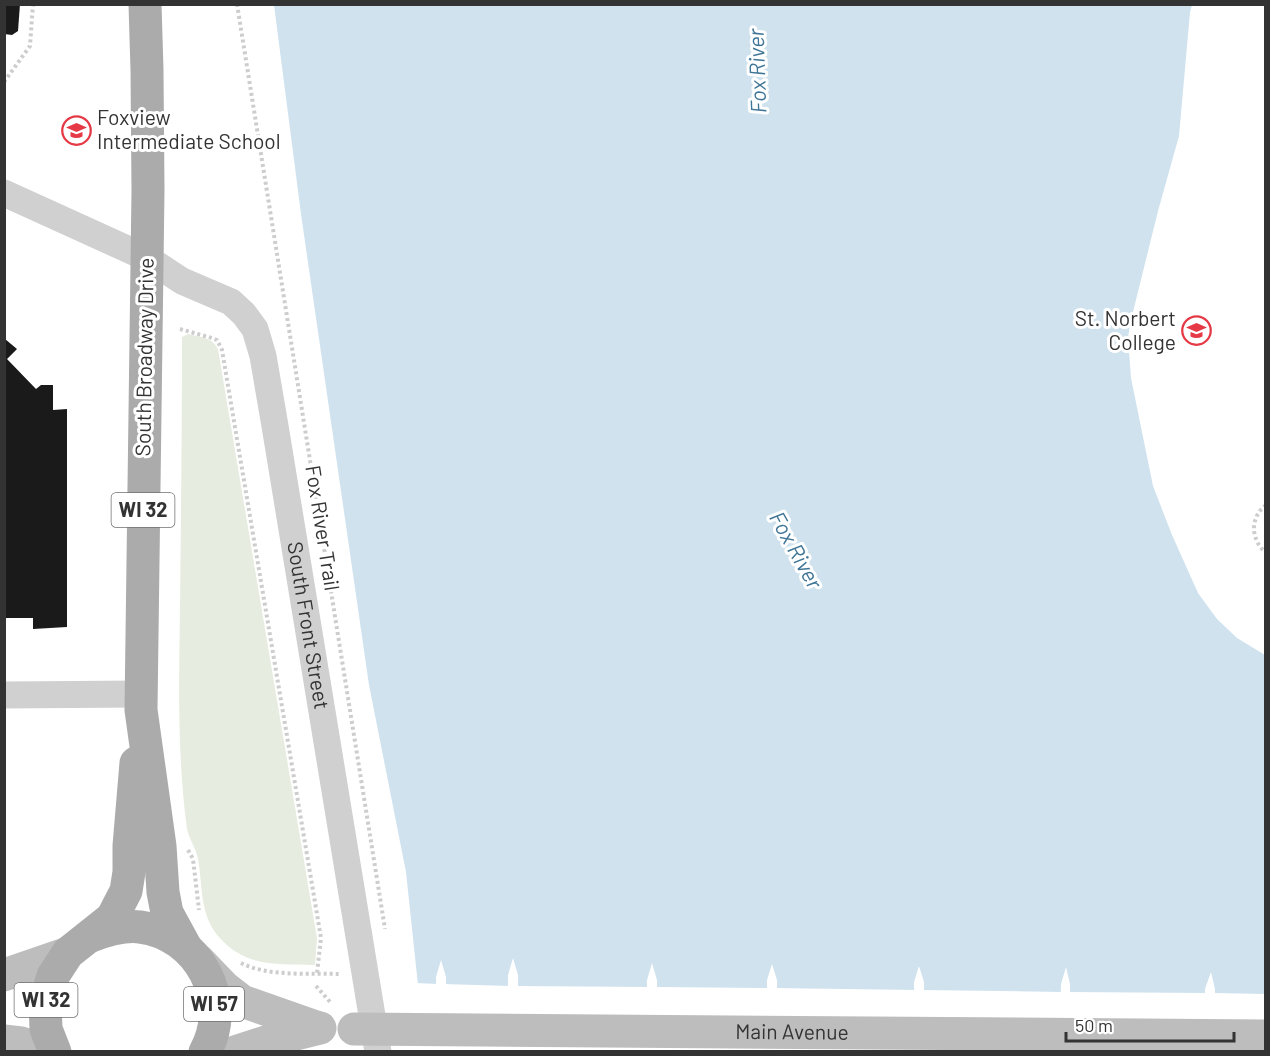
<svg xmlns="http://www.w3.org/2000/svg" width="1270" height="1056" font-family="Barlow,sans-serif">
	<rect width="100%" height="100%" fill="#fff"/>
	<path fill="#e6ecdf" d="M188,334c12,3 24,3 30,15l99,589 -2,27c-37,-1 -69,3 -96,-28 -20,-23 -16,-51 -21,-78 -2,-11 -9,-20 -11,-30 -10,-74 -8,-149 -7,-223 1,-90 2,-179 2,-269z"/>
	<path fill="#cfe2ee" d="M274,5h918l-2,7 -11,124 -21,75 -28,113 -2,14 3,40 22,108 19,49 26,58 19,26 20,19 28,17v396h-51l1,-62 -4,-17 -6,17 -1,62h-134v-67l-4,-17 -5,17 -2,67h-135v-69l-5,-16 -5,16v69h-136l-1,-71 -5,-16 -5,16v71h-110v-71l-5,-17 -5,17 -1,71h-127l-1,-76 -5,-17 -5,17v76h-62v-74l-5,-17 -5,17v74h-11l-19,-179 -37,-187 -68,-471z"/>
	<g fill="#fff">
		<path d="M414,983l25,1v68h-17z"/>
		<path d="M443,984l68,2v66h-68z"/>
		<path d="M515,986l135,1 -1,65h-133z"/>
		<path d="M654,987l116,1v64h-116z"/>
		<path d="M774,988l143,2v62h-142z"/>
		<path d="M921,990l142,2 -1,60h-141z"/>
		<path d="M1067,992l141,1 -1,59h-140z"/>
		<path d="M1212,993l53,1v58h-54z"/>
	</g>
	<g fill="#1a1a1a">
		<path d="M4,4h16l-2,27 -6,4 -8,-1z"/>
		<path d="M5,339l12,10 -10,10 29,30 5,-4h12v25l14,-1v218l-34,2v-11h-28z"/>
	</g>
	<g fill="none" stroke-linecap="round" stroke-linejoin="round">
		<g stroke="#cdcdcd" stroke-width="4" stroke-dasharray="3 3" stroke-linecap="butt">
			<path d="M237,4l148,925"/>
			<path d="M4,82l26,-36 3,-42"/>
			<path d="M180,329l32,9 5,2 5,10 99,588 -4,35"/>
			<path d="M1266,505c-17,13 -15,35 0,48"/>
			<path d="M188,850l5,9 6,51"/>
			<path d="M241,963c27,14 70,10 99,11"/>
			<path d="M316,986l15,17"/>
		</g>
		<g stroke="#d0d0d0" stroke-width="27">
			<path id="s1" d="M4,193l143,65 35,23 49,21 13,12 11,15 8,27 12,70 103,626"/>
			<path d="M4,695l137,-1"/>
		</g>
		<g stroke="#bdbdbd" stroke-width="33">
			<path d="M198,960l26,27 18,14 77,27"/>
			<path d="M4,975l64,-22"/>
			<path d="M4,1041l17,2 27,9"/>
			<path d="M235,1052l37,-12 48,-12"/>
		</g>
		<g stroke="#ababab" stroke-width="33">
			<path d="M145,4l2,66 1,120 -7,520 19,136 3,46 4,21 18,33"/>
			<path d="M91,936c16,-6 32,-11 49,-9 58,7 94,73 65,125"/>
			<path d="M55,1052l-9,-23 -1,-27 8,-26 15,-23 44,-35 14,-27 3,-19v-26l7,-83"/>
		</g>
		<path stroke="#bdbdbd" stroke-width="33" id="s2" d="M354,1029l912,7"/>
	</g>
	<defs>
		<symbol id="school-ring" viewBox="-11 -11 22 22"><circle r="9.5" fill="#fff" stroke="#e63946" stroke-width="1.5"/><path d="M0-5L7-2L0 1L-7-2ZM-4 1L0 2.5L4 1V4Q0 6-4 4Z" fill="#e63946"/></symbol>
		<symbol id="university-ring" viewBox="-11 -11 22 22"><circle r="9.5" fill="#fff" stroke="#e63946" stroke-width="1.5"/><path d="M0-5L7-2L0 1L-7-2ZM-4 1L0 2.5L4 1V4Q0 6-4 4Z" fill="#e63946"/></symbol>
	</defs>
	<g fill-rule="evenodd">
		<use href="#school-ring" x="60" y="114" width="33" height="33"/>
		<use href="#university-ring" x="1180" y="314" width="33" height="33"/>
	</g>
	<g text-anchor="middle" stroke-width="6" stroke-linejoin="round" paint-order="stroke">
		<g fill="#fff" stroke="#707070" stroke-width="1.5">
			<rect x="111.5" y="493" width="63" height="34" rx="4.5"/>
			<rect x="14.5" y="983" width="63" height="34" rx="4.5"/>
			<rect x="184" y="987" width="60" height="34" rx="4.5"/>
		</g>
		<g font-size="20" font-weight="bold" fill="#333">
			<text x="143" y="517">WI 32</text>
			<text x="46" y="1007">WI 32</text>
			<text x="214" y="1011">WI 57</text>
		</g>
		<g font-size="21" fill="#333" stroke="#fff" text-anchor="start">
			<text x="97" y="125">Foxview<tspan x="97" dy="24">Intermediate School</tspan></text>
			<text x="1176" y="326" text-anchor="end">St. Norbert<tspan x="1176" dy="24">College</tspan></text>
		</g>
		<g font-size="21" fill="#333" stroke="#fff">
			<text transform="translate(145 357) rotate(-89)" y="7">South Broadway Drive</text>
			<text transform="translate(322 528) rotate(81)" y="7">Fox River Trail</text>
			<text dy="7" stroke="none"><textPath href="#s1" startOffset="590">South Front Street</textPath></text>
			<text dy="7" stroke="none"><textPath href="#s2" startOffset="438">Main Avenue</textPath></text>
		</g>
		<g font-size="22" font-style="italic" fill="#3f7597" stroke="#fff">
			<text transform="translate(757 71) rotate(-92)" y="8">Fox River</text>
			<text transform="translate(796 550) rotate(61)" y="8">Fox River</text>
		</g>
	</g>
	<rect width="1270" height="1056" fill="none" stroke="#333333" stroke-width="12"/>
	<path d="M1066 1032v9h168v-9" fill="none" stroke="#333333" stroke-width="3"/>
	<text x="1075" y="1032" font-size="18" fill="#333333" stroke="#ffffff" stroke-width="4.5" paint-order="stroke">50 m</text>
</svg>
